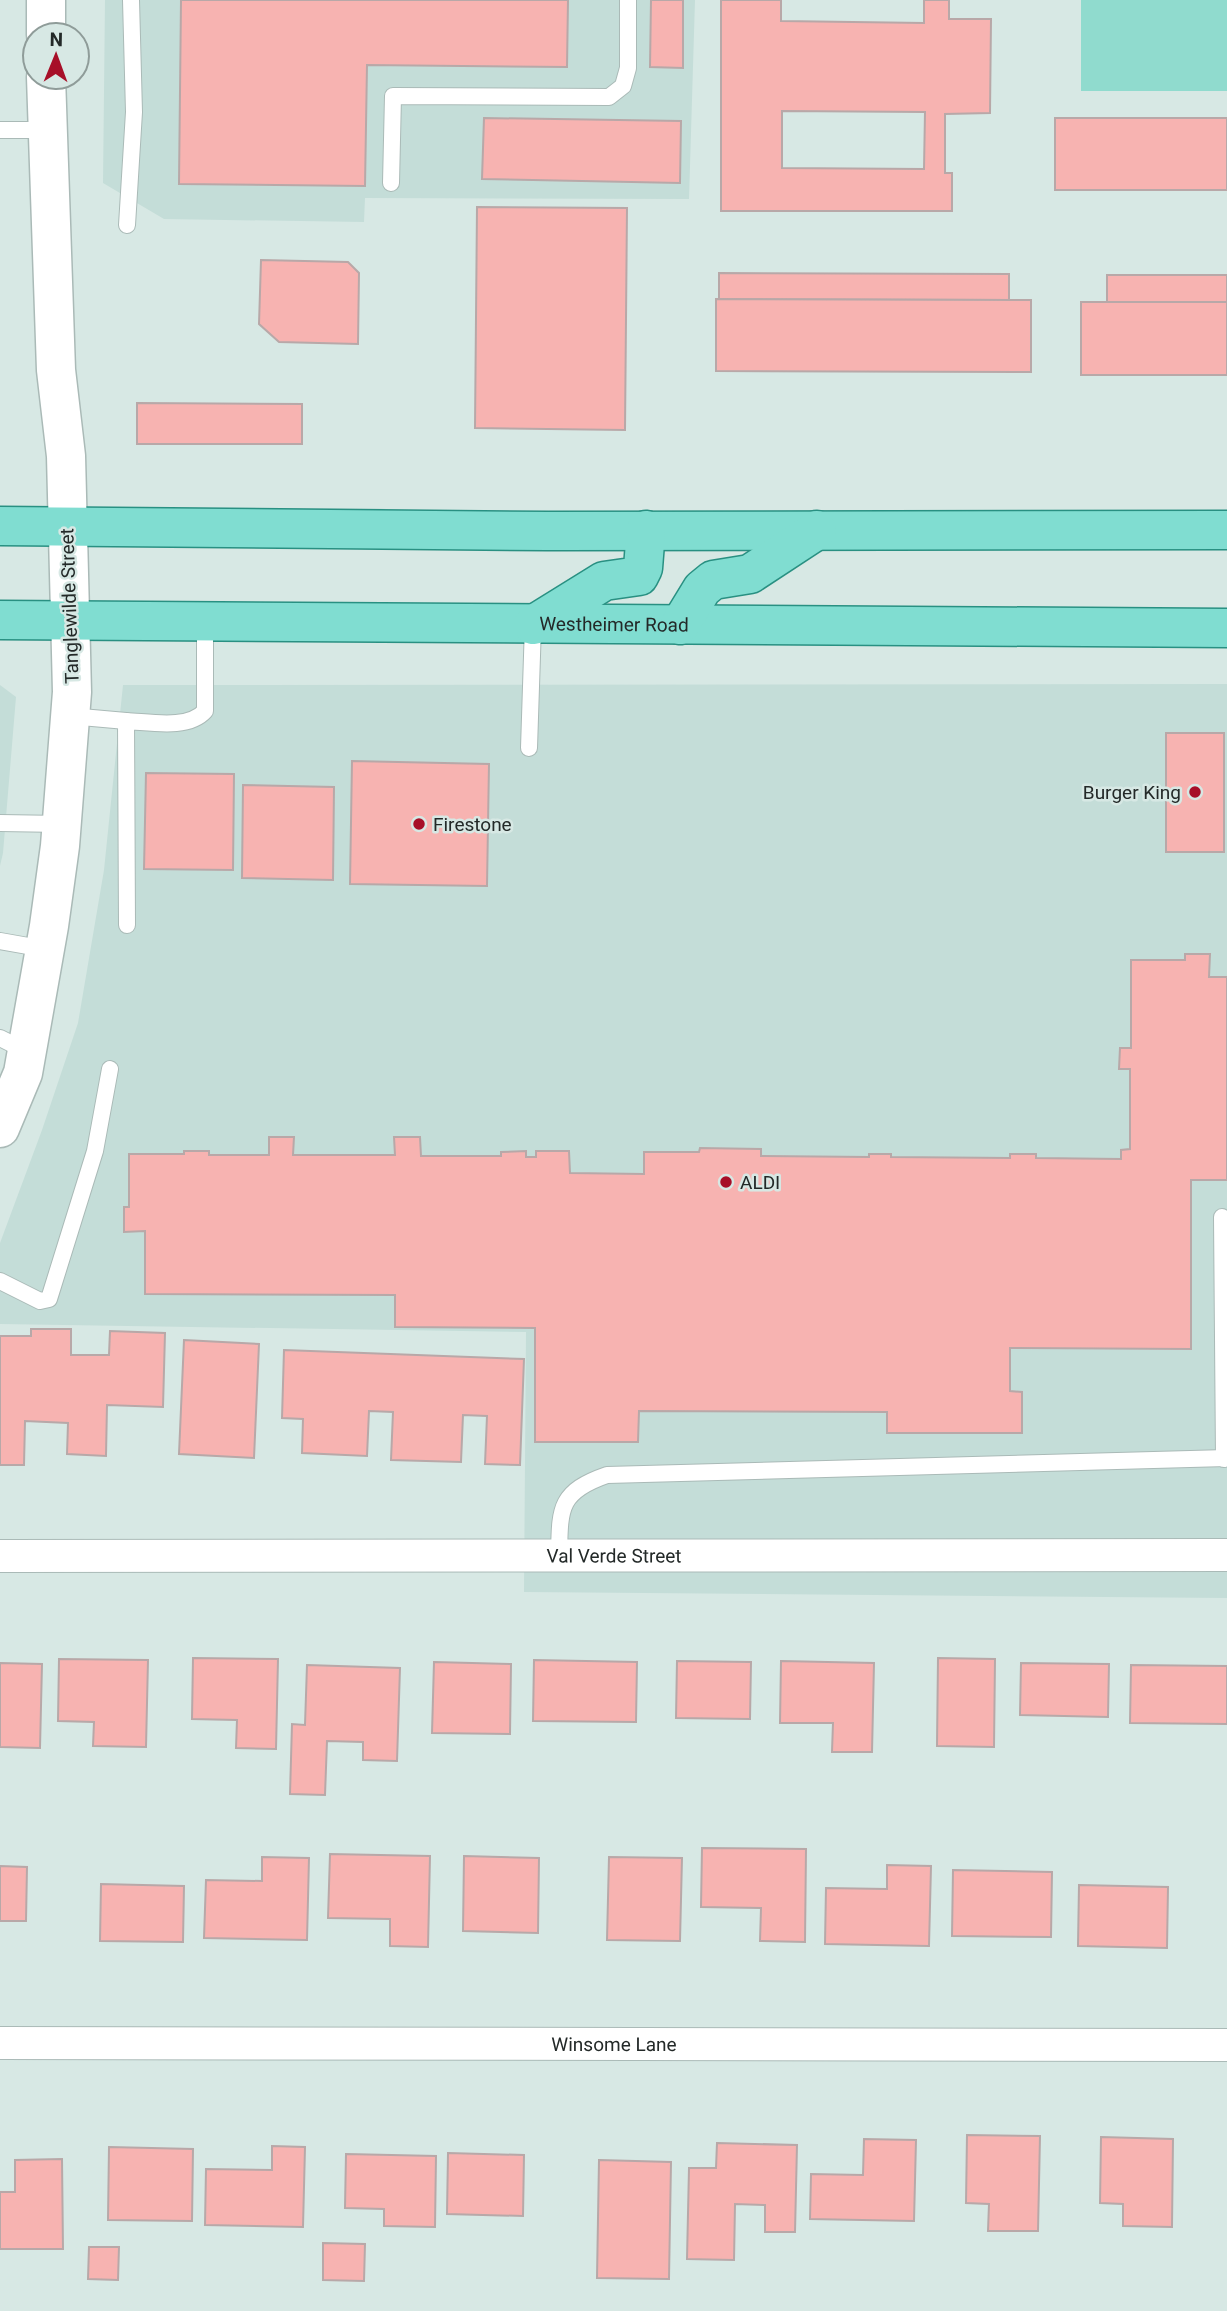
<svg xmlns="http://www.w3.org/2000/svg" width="1227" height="2311" font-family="Roboto,sans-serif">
	<rect width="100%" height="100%" fill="#d7e8e4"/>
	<g fill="#c4ddd8">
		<path d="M105,0h590l-6,199 -324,-1 -1,24 -200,-3 -61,-36z"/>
		<path d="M1227,684v914l-703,-6 2,-260 -526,-8v-81l42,-113 36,-107 26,-153 19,-185z"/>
		<path d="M0,685l16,12 -13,156 -3,13z"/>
	</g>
	<rect fill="#90dbce" x="1081" y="0" width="146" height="91"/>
	<g fill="#f7b3b1" stroke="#b8a8a8" stroke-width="2" fill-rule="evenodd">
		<path d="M181,0h387l-1,67 -200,-2 -2,121 -186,-2z"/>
		<path d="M651,0h32v68l-33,-1z"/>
		<path d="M721,0h60v21l143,2v-23h25v19h42l-1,94 -45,1v59h7v38h-231zM782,111l143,1 -1,57 -142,-1z"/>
		<path d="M484,118l197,3 -1,62 -198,-4z"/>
		<rect x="1055" y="118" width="172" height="72"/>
		<path d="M477,207l150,1 -2,222 -150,-2z"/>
		<path d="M261,260l87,2 11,11 -1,71 -79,-2 -20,-18z"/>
		<path d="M719,273l290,1v26l-290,-1z"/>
		<rect x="1107" y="275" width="120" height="27"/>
		<path d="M716,299l315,1v72l-315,-1z"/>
		<rect x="1081" y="302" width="146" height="73"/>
		<path d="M137,403l165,1v40h-165z"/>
		<rect x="1166" y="733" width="58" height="119"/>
		<path d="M352,761l137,3 -2,122 -137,-2z"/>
		<path d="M146,773l88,1 -1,96 -89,-1z"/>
		<path d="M243,785l91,2 -1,93 -91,-2z"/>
		<path d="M1185,954h25l-1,23h18v203h-36v169l-181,-1v43l12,1v41h-135v-21l-248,-1 -1,31h-103v-114l-140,-1v-32l-250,-1v-63l-21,1v-25h5v-53h55v-3h25v4h60v-18h25l-1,18h102l-1,-18h26l1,19h80v-4l25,-1v6h10v-6h33l1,22 74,1v-22h55l1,-4 61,1v7l108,1v-3h22v3l119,1v-4h26v4l85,1v-9l9,-1v-80h-11l1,-21h11v-88h54z"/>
		<path d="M31,1329h40v26h38l1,-24 55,2 -2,74 -56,-2 -1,51 -39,-2 1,-31 -43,-2 -1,44h-24v-129h31z"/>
		<path d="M184,1340l75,4 -5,114 -75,-4z"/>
		<path d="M284,1350l240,9 -4,106 -35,-1 2,-48 -24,-1 -2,47 -70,-2 2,-48 -24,-1 -2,45 -65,-3 1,-34 -21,-1z"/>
		<path d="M193,1658l85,1 -2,90 -40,-1 1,-28 -45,-1z"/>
		<path d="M938,1658l57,1 -1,88 -57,-1z"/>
		<path d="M59,1659l89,1 -2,87 -53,-1 1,-24 -36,-1z"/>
		<path d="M534,1660l103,2 -1,60 -103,-1z"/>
		<path d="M677,1661l74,1 -1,57 -74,-1z"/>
		<path d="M781,1661l93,2 -2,89h-40l1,-29h-53z"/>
		<path d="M434,1662l77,2 -1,70 -78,-1z"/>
		<path d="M0,1663l42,1 -2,84 -40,-1z"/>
		<path d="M1021,1663l88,1 -1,53 -88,-2z"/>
		<path d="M307,1665l93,3 -3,93 -34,-1v-18l-36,-1 -2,54 -35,-1 2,-70 13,1z"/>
		<path d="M1131,1665l96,1v58l-97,-1z"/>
		<path d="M702,1848l104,1 -1,93 -45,-1 1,-33 -60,-1z"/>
		<path d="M330,1854l100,2 -2,91 -38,-1v-27l-62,-1z"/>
		<path d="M464,1856l75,2 -1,75 -75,-2z"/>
		<path d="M262,1857l47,1 -2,82 -103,-2 2,-58 56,1z"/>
		<path d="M609,1857l73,1 -2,83 -73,-1z"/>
		<path d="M887,1865l44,1 -2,80 -104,-2 1,-56 61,1z"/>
		<path d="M0,1866l27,1 -1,54h-26z"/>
		<path d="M953,1870l99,2 -1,65 -99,-1z"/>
		<path d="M101,1884l83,2 -1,56 -83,-1z"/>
		<path d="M1079,1885l89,2 -1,61 -89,-2z"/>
		<path d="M967,2135l73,1 -2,95h-50l1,-27 -23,-1z"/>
		<path d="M1101,2137l72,2 -1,88 -49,-1v-22l-23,-1z"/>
		<path d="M864,2139l52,1 -2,81 -104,-2 1,-45 52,1z"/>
		<path d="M717,2143l80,2 -2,87h-30v-27l-30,-1 -1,56 -47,-1 2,-91h27z"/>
		<path d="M272,2146l33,1 -2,80 -98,-2 1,-56 66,1z"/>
		<path d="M109,2147l84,2 -1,72 -84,-1z"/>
		<path d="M448,2153l76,2 -1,61 -76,-2z"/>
		<path d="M346,2154l90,2 -1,71 -51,-1v-17l-39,-1z"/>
		<path d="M62,2159l1,90h-63v-57h15v-32z"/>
		<path d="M599,2160l72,2 -2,117 -72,-1z"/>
		<path d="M323,2243l42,1 -1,37 -41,-1z"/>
		<path d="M89,2247h30l-1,33 -30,-1z"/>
	</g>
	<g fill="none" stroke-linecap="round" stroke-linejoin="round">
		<defs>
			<g id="service">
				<path d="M0,130h47"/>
				<path d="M391,183l2,-87 216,1 14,-11 5,-18v-68"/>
				<path d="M127,225l7,-113 -3,-112"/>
				<path d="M70,716l56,5"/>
				<path d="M529,748l4,-123"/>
				<path d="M0,823l62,1"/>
				<path d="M127,925l-1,-204c24,1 62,9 79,-10v-91"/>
				<path d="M0,941l45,8"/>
				<path d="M0,1038l26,13"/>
				<path d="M1222,1217l2,242"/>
				<path d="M0,1281l40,20 9,-2 46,-148 15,-82"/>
				<path d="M559,1556c1,-47 -1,-64 48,-81l620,-17"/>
			</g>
			<g id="minor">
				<path id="s1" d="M0,1556l1227,-1"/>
				<path id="s2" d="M0,2043l1227,2"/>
			</g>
			<g id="tertiary">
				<path d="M46,0v35"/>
				<path d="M0,1128l23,-55 26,-147 11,-80 12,-154 -6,-236 -10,-86 -10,-293"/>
			</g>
			<g id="primary">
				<path d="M0,526l548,5 679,-1"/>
				<path id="s3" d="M0,620c409,0 818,8 1227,8"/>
				<path d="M533,625l71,-44 35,-5 4,-8 3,-38"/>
				<path d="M680,625l22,-36 11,-9 37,-6 67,-44"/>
			</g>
		</defs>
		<use href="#service" stroke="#aabab7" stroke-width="18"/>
		<use href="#minor" stroke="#aabab7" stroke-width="34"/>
		<use href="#tertiary" stroke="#aabab7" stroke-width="41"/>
		<use href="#primary" stroke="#299082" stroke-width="41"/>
		<use href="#service" stroke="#fff" stroke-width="16"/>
		<use href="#minor" stroke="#fff" stroke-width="32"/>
		<use href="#tertiary" stroke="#fff" stroke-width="38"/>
		<use href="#primary" stroke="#80ddd1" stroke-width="38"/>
	</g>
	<g fill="#a70f28" stroke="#d7e8e4" stroke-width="2.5">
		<circle cx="1195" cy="792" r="7"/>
		<circle cx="419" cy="824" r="7"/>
		<circle cx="726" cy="1182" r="7"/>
	</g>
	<g text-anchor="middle" stroke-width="5" stroke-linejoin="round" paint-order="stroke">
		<g font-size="19" fill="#232928" stroke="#d7e8e4">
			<text transform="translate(69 606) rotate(-92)" y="7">Tanglewilde Street</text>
			<text dy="7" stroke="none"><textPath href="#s3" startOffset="614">Westheimer Road</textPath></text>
			<text dy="7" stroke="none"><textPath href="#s1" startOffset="614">Val Verde Street</textPath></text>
			<text dy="7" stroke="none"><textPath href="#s2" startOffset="614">Winsome Lane</textPath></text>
		</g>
		<g font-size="19" fill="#232928" stroke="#d7e8e4" text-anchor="start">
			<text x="1181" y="799" text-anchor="end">Burger King</text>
			<text x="433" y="831">Firestone</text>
			<text x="740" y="1189">ALDI</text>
		</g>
	</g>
	<g transform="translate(56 56) rotate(1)"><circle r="33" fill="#d7e8e4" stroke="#8f9c99" stroke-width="2"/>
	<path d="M0-5L12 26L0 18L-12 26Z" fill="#a70f28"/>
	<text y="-10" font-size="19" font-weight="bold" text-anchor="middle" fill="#232928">N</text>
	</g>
</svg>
